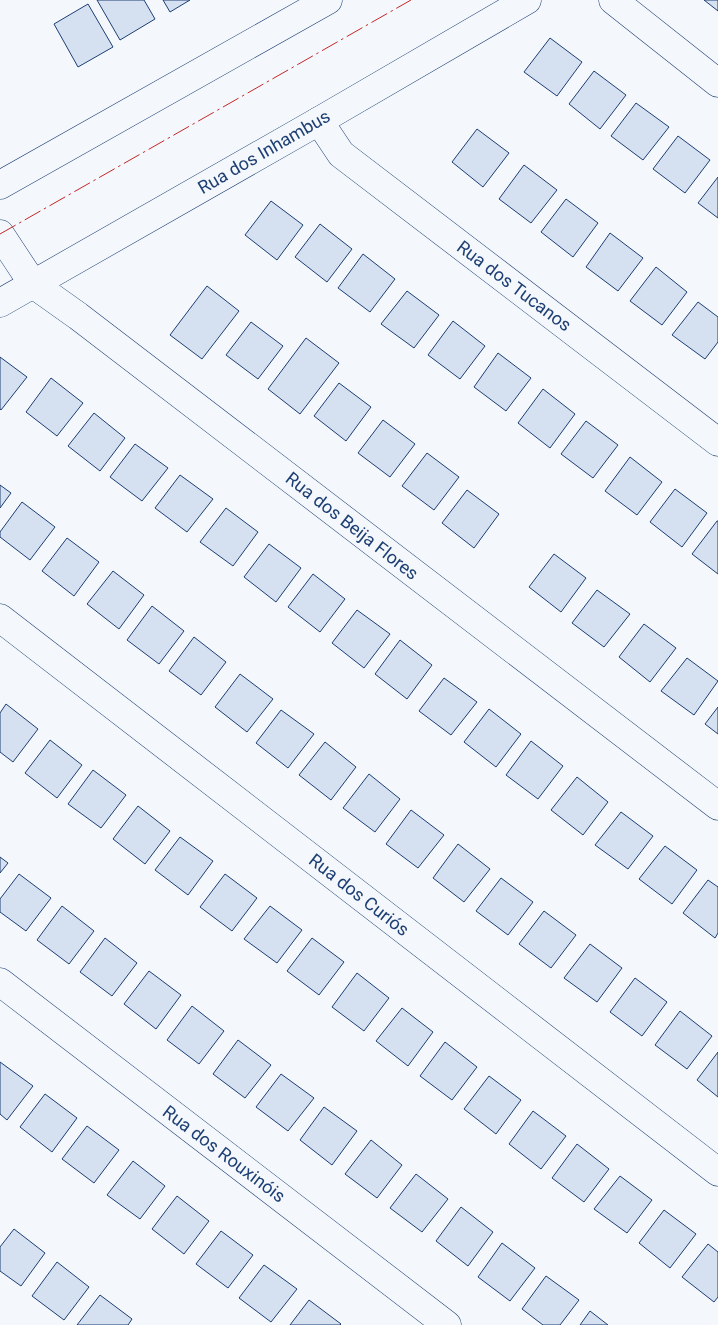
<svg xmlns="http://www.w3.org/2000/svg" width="718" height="1325" font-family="Roboto,sans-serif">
	<rect width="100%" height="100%" fill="#f4f7fb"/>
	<g fill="#d5e0f0" stroke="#1d3f73">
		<path d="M97,0h47l11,19 -35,21z"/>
		<path d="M163,0h27l-20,12z"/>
		<path d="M704,0h14v11z"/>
		<path d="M88,4l25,43 -35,20 -24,-43z"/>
		<path d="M550,38l32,24 -25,34 -33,-24z"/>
		<path d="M594,71l32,24 -26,34 -31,-25z"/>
		<path d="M636,103l33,24 -26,33 -32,-24z"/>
		<path d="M477,129l32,24 -26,34 -31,-25z"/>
		<path d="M678,136l32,24 -25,33 -32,-24z"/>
		<path d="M524,165l33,25 -26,33 -32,-24z"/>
		<path d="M718,177v41l-20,-15z"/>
		<path d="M566,199l32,24 -25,34 -32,-25z"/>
		<path d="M271,201l32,24 -26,35 -32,-25z"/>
		<path d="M320,224l32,25 -25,33 -32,-25z"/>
		<path d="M610,233l33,25 -25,33 -32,-24z"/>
		<path d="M363,254l32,25 -25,33 -32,-24z"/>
		<path d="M656,267l31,25 -25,33 -32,-24z"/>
		<path d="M207,286l32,25 -37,48 -32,-24z"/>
		<path d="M407,291l32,24 -25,33 -33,-24z"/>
		<path d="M698,302l20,15v25l-13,17 -33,-24z"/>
		<path d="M453,321l32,25 -25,33 -32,-24z"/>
		<path d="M251,322l32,24 -25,33 -32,-24z"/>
		<path d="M306,338l33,25 -39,51 -32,-25z"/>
		<path d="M498,353l33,25 -25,33 -32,-24z"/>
		<path d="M0,357l27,20 -26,33 -1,-1z"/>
		<path d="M51,378l32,25 -26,33 -31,-24z"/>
		<path d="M339,383l32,24 -25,34 -32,-25z"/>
		<path d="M543,389l32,25 -25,34 -32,-25z"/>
		<path d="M94,413l31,25 -25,33 -32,-25z"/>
		<path d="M383,420l32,24 -25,33 -32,-24z"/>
		<path d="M586,421l32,24 -25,33 -32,-24z"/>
		<path d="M135,444l33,24 -26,33 -32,-24z"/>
		<path d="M427,453l32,24 -25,33 -32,-24z"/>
		<path d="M630,457l32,25 -25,33 -32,-24z"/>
		<path d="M180,475l33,24 -26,33 -32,-24z"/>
		<path d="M0,485l11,8 -11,15z"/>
		<path d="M675,489l32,24 -25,34 -32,-25z"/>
		<path d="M467,490l32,24 -25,34 -32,-25z"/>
		<path d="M22,502l33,25 -25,33 -30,-23v-5z"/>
		<path d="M226,508l32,24 -25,34 -33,-24z"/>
		<path d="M717,521h1v53l-26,-20z"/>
		<path d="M67,538l32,24 -25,34 -32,-25z"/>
		<path d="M269,544l32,24 -25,34 -32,-25z"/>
		<path d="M554,554l32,24 -25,34 -32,-25z"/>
		<path d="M113,571l31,24 -25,34 -32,-25z"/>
		<path d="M313,574l32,25 -25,33 -32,-25z"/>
		<path d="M597,590l33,24 -26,33 -32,-24z"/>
		<path d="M152,606l32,25 -25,33 -32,-24z"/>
		<path d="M357,610l33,24 -26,34 -32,-25z"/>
		<path d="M644,624l32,24 -26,34 -31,-25z"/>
		<path d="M194,637l32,25 -25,33 -32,-24z"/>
		<path d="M400,640l32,25 -25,34 -32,-25z"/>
		<path d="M687,658l31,23 -24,34 -33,-24z"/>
		<path d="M240,674l33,25 -26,33 -32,-25z"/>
		<path d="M444,678l33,24 -26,33 -32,-24z"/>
		<path d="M6,704l32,25 -25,33 -13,-10v-39z"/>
		<path d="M718,707v27l-13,-10z"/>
		<path d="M489,709l32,25 -25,33 -32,-25z"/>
		<path d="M281,710l33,24 -26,34 -32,-25z"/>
		<path d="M50,740l32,25 -25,33 -32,-25z"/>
		<path d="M531,741l32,25 -25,33 -32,-24z"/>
		<path d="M325,742l31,25 -25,33 -32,-25z"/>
		<path d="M93,770l33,25 -25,33 -33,-24z"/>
		<path d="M369,774l31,25 -25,33 -32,-24z"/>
		<path d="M577,777l31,25 -25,33 -32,-25z"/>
		<path d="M138,806l32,25 -25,33 -32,-25z"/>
		<path d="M411,810l33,25 -26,33 -32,-24z"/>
		<path d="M621,812l32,24 -25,33 -33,-24z"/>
		<path d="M180,837l33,24 -25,34 -33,-25z"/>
		<path d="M458,844l32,25 -26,33 -31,-24z"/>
		<path d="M665,846l32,24 -25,34 -33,-25z"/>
		<path d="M0,857l8,6 -8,10z"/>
		<path d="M19,874l32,24 -25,33 -26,-19v-13z"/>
		<path d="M225,874l32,24 -25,33 -32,-24z"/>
		<path d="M501,878l32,24 -25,33 -32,-24z"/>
		<path d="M708,880l10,7v46l-3,5 -32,-25z"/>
		<path d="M62,906l32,25 -25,33 -32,-24z"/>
		<path d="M270,906l32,24 -25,33 -33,-24z"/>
		<path d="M544,911l32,24 -25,33 -32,-24z"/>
		<path d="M105,938l32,25 -25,33 -32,-24z"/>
		<path d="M312,938l32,24 -25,33 -32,-24z"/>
		<path d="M590,944l32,24 -25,34 -33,-24z"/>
		<path d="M149,971l32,24 -25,34 -32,-25z"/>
		<path d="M357,973l32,25 -25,33 -32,-24z"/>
		<path d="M635,978l32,24 -25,34 -32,-24z"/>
		<path d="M192,1006l32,25 -25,33 -32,-24z"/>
		<path d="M402,1008l31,24 -25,34 -32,-25z"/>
		<path d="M680,1011l32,25 -25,33 -32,-24z"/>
		<path d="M238,1040l33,25 -26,33 -32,-24z"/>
		<path d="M445,1042l32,25 -25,33 -32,-24z"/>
		<path d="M718,1052v45l-21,-17z"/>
		<path d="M0,1062l33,24 -26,34 -7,-6z"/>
		<path d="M281,1074l33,24 -26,33 -32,-24z"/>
		<path d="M489,1076l32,24 -25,34 -32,-25z"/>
		<path d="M45,1094l32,24 -25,34 -32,-25z"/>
		<path d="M324,1107l33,24 -25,34 -32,-25z"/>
		<path d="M533,1111l33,25 -25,33 -32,-25z"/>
		<path d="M87,1126l32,24 -25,33 -32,-24z"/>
		<path d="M371,1140l31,25 -25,33 -32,-24z"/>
		<path d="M577,1144l32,25 -25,33 -32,-24z"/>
		<path d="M133,1161l32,25 -25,33 -33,-24z"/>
		<path d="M416,1174l32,25 -26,33 -32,-24z"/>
		<path d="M620,1176l32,24 -25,33 -33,-24z"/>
		<path d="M177,1196l32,25 -25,33 -32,-25z"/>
		<path d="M461,1207l32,25 -25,34 -32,-25z"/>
		<path d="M664,1210l32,24 -26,34 -31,-25z"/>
		<path d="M14,1229l31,24 -24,33 -21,-15v-24z"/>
		<path d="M221,1231l32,24 -25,33 -32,-24z"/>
		<path d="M502,1243l33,25 -25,33 -32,-24z"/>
		<path d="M708,1244l10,8v45l-4,5 -32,-25z"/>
		<path d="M57,1262l32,25 -25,33 -32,-24z"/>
		<path d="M264,1265l33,24 -26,33 -32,-24z"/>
		<path d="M546,1276l33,24 -19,25h-17l-21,-16z"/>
		<path d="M100,1295l32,24 -4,6h-51z"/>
		<path d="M309,1300l32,24 -1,1h-50z"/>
		<path d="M590,1311l18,14h-28z"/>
	</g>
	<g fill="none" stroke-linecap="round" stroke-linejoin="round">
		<defs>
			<g id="minor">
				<path d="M613,0l105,83"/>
				<path d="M319,121l22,33 377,288"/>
				<path d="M0,185l328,-185"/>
				<path d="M0,234l33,50 45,32 640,490"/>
				<path d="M0,303l319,-182 208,-121"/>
				<path d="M0,618l718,554"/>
				<path d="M0,982l447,343"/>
			</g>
		</defs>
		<use href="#minor" stroke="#1d3f73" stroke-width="29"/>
		<use href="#minor" stroke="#f4f7fb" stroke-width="28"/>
		<path stroke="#c62828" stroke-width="1" stroke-dasharray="18 4 2.5 4" stroke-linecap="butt" d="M0,234l411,-234"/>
	</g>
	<g text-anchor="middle" stroke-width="4" stroke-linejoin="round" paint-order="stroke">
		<g font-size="18" fill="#1d3f73" stroke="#f4f7fb">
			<text transform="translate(264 152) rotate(-30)" y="6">Rua dos Inhambus</text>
			<text transform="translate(514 286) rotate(37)" y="6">Rua dos Tucanos</text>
			<text transform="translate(352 526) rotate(38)" y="6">Rua dos Beija Flores</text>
			<text transform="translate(359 895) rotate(38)" y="6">Rua dos Curiós</text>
			<text transform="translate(224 1154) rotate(37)" y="6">Rua dos Rouxinóis</text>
		</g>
	</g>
</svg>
